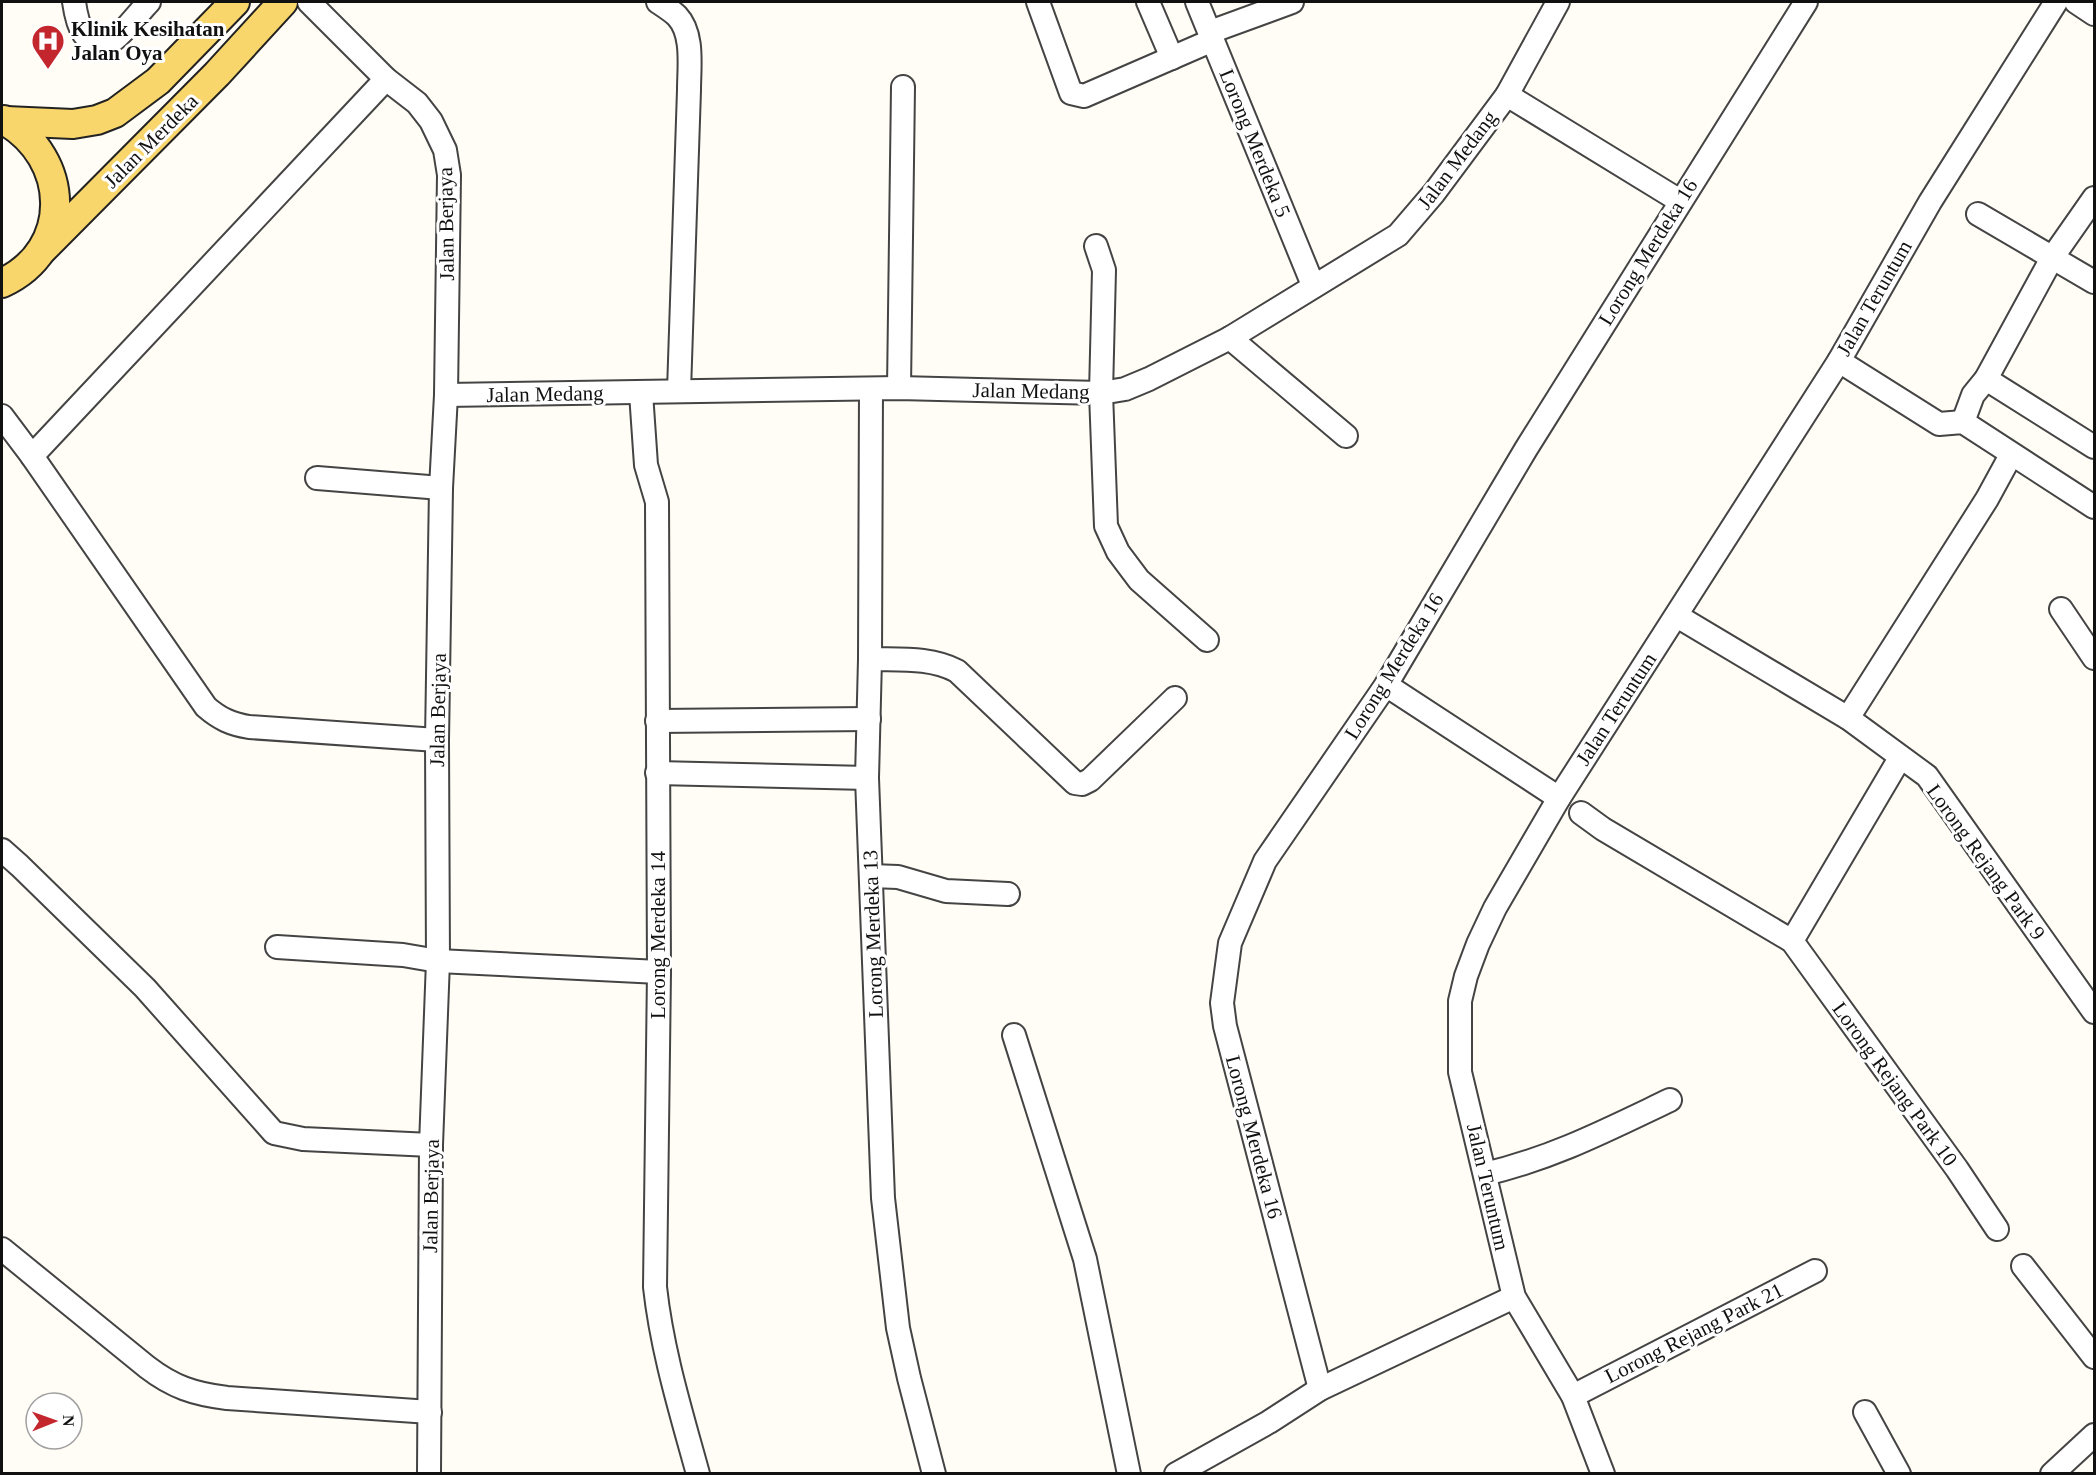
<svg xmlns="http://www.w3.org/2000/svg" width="2096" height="1475" font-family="Georgia,serif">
	<rect width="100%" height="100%" fill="#fffdf5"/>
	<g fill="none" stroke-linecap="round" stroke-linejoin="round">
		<defs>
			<g id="minor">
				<path d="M74,2c3,21 10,51 39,38 8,-4 28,-30 36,-38"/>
				<path d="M309,2l77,77 31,24 14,18 14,29 4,25 -3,220 -5,93 -4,252 1,221 -7,184 -2,329"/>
				<path d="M658,2c6,4 14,9 19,14 17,18 12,51 12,74l-10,301"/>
				<path d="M1038,2l33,91 13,3 129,-56"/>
				<path d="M1148,2l24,56"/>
				<path d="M1197,2l116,283"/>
				<path d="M2076,2l18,12"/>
				<path d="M1210,32l82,-30"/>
				<path d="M1507,95l173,106"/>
				<path d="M1978,214l116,68"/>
				<path d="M1096,246l8,24 -3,123 5,133 12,26 21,28 68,60"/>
				<path d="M1230,338l116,98"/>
				<path d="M1839,361l100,63 24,-2 131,85"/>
				<path d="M1986,379l108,68"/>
				<path d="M899,388l4,-301"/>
				<path d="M871,389l-1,270 -3,119 16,420 15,130 11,50 25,96"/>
				<path d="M641,393l5,72 11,37 2,470 -4,315c7,64 26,125 43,187"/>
				<path d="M446,395l453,-7 202,5 24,-4 24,-10 81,-41 168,-103 36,-42 73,-98 51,-93"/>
				<path d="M2,416l30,40 174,251c14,12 25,17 43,20l188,13"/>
				<path d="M1963,422l10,-27 13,-16 66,-121 42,-60"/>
				<path d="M32,456l354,-377"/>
				<path d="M317,478l124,10"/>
				<path d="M2061,609l33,49"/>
				<path d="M1677,616l171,102 79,58 167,236"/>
				<path d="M870,659c30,1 60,-2 87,12l118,112 7,1 8,-4 85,-82"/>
				<path d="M1386,685l173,113"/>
				<path d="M1848,718l139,-219 24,-44"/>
				<path d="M657,721l212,-2"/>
				<path d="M657,773l210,5"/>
				<path d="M1581,813l22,16 189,112 165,228 40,60"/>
				<path d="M2,850l18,16 125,122 129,145 29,6 128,6"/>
				<path d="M871,876l27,1 48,14 62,3"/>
				<path d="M1792,941l108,-183"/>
				<path d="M277,947l126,8 35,6 221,11"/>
				<path d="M1014,1035l71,224 44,215"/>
				<path d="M1485,1174c68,-16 122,-44 185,-74"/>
				<path d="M2,1249l145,118c26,20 47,27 80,31l203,14"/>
				<path d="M2023,1266l71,91"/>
				<path d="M1320,1389l-95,-363 -3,-23 8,-60 35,-82 121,-176 140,-236 280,-447"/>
				<path d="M1573,1396l242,-125"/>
				<path d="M1865,1412l34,62"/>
				<path d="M1176,1474l93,-52 51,-33 194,-92"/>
				<path d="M1603,1474l-30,-78 -59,-99 -54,-225v-71l6,-25 12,-32 17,-36 64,-110 280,-437 91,-159 126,-200"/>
				<path d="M2052,1474l42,-39"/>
			</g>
			<g id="major">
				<path d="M6,121l67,3 24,-4 18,-7 43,-32 77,-79"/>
				<path d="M41,251l176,-177 66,-72"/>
				<path d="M2,283c72,-33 69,-125 2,-163"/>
			</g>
		</defs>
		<use href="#minor" stroke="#444" stroke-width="26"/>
		<use href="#major" stroke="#222" stroke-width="32"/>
		<use href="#minor" stroke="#fff" stroke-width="22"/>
		<use href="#major" stroke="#f9d66b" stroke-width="28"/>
	</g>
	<defs>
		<symbol id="hospital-pin" viewBox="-11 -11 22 30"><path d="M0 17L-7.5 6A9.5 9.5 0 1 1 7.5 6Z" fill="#c4262e" stroke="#fff"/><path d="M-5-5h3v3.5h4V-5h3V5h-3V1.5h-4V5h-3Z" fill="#fff"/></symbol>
	</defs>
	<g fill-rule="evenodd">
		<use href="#hospital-pin" x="29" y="22" width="38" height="52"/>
	</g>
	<g text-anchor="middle" stroke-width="6" stroke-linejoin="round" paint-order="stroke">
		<g font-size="21" font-weight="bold" fill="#111" stroke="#fff" text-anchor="start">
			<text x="71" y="36">Klinik Kesihatan<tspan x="71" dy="24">Jalan Oya</tspan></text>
		</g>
		<g font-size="21" fill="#111" stroke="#fff">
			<text transform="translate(151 141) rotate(-45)" y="7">Jalan Merdeka</text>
			<text transform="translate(1255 143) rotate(68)" y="7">Lorong Merdeka 5</text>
			<text transform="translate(1457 160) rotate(-53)" y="7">Jalan Medang</text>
			<text transform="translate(446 224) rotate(-91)" y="7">Jalan Berjaya</text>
			<text transform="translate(1648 252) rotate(-58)" y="7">Lorong Merdeka 16</text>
			<text transform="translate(1874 298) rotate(-60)" y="7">Jalan Teruntum</text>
			<text transform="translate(1031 391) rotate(1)" y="7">Jalan Medang</text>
			<text transform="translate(545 394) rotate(-1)" y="7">Jalan Medang</text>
			<text transform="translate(1394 666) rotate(-58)" y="7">Lorong Merdeka 16</text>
			<text transform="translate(1616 709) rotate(-57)" y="7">Jalan Teruntum</text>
			<text transform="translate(438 710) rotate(-89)" y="7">Jalan Berjaya</text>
			<text transform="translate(1986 862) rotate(54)" y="7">Lorong Rejang Park 9</text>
			<text transform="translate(873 934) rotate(-92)" y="7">Lorong Merdeka 13</text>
			<text transform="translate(658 935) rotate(-90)" y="7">Lorong Merdeka 14</text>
			<text transform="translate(1895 1084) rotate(54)" y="7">Lorong Rejang Park 10</text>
			<text transform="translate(1254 1137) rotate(75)" y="7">Lorong Merdeka 16</text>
			<text transform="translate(1488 1187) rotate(77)" y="7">Jalan Teruntum</text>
			<text transform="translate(431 1196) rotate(-89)" y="7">Jalan Berjaya</text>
			<text transform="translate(1694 1333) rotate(-27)" y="7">Lorong Rejang Park 21</text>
		</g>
	</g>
	<rect width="2096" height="1475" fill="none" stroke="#111111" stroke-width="6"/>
	<g transform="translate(54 1421) rotate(89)"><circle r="28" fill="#ffffff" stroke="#a0a0a0" stroke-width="1.5"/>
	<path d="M0-4.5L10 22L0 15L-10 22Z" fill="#c4262e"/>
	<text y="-9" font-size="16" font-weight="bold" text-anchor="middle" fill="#111111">N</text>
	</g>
</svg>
